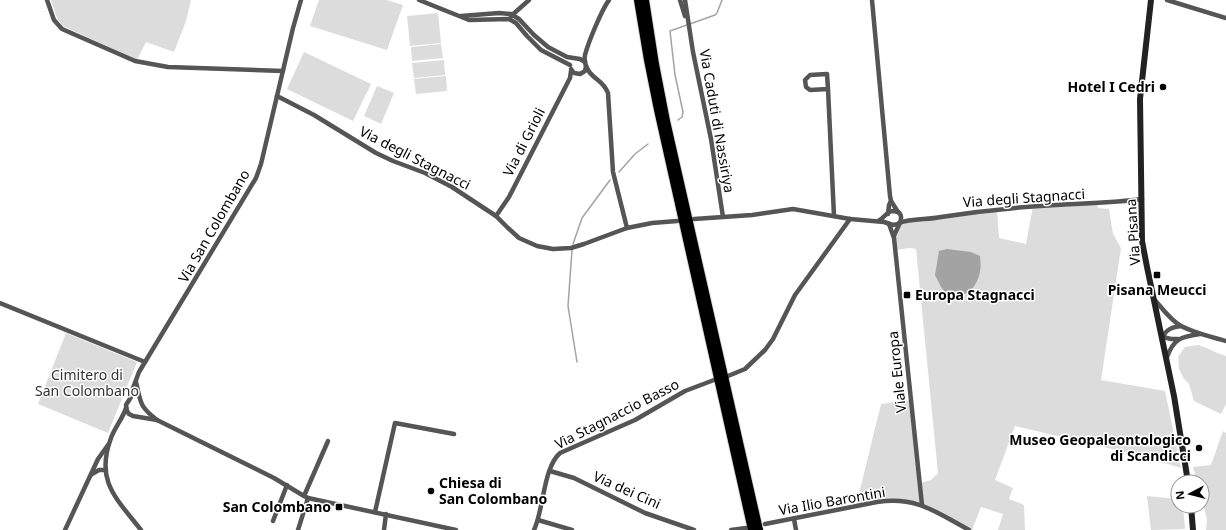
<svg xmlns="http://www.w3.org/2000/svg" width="1226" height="530" font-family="'Noto Sans',sans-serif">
	<rect width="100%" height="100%" fill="#fff"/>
	<g fill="#dcdcdc">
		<path d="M51,0h140l-5,21 -12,31 -28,-10 -9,18 -74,-34 -6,-8z"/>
		<path d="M319,0h68l16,5 -16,45 -77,-24z"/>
		<path d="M438,13l3,30 -31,3 -3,-30z"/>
		<path d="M441,44l2,14 -31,3 -1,-14z"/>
		<path d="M304,52l67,32 -18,37 -66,-32z"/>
		<path d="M444,60l1,15 -31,3 -2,-15z"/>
		<path d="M446,76l1,15 -31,3 -2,-15z"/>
		<path d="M377,86l17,7 -13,31 -17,-8z"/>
		<path d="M1097,203l1,5 11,1 4,25 8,14 -20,132 64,11 16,77 -39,-12 -127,-30 -20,54 18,8 -4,11 15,6 1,25h-27l5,-16 -22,-7 -9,23h-3l-38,-21 -29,-8 -46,5 25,-102 30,-4 9,83 11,-3 7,-7 -22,-224 -6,-1 -14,2 -2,-14 4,-12 99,-14 2,28 27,6 7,-38z"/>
		<path d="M66,333l71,29 -29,71 -70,-29z"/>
		<path d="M1198,345c10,3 18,8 28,11v48l-5,10 -27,-13 -5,-17 -5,-5 -5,-10 -1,-12 7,-10z"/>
		<path d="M1223,431l3,2v97h-20l1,-10 -5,-21v-17h-5l-4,-15 18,-2z"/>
		<path d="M1147,496l31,3v7h5l2,23 -34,1z"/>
	</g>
	<path fill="#a3a3a3" d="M947,249l24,3 9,4c2,16 -1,25 -11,37l-13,2 -10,-2 -5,-6 -6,-12 4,-24z"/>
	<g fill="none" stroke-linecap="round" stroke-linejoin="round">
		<g stroke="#a3a3a3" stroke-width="1.5">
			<path d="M678,120l4,-3 1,-5 -8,-37 -5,-44 45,-16 2,-2 5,-13"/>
			<path d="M619,172l16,-18 13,-10"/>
			<path d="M573,244l9,-26 28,-38"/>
			<path d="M572,250l-4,56 9,56"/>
		</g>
		<defs>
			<g id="highway">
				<path d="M638,0l10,60 10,50 94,420"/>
				<path d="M645,0l10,64 11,57 93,409"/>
			</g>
		</defs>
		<use href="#highway" stroke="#dbdbdb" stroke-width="10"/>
		<g stroke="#555" stroke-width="4.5">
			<path d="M47,0l7,20 8,9 73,32 33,6 115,4"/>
			<path d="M419,0l50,20 40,-1 7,4 11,13 14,14 29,15"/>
			<path d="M609,0c-7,9 -21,43 -24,55 -1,5 0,10 3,15 6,10 15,10 20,23l5,79 14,56"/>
			<path d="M680,0l5,16"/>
			<path d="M685,0l8,52 18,87 12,78"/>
			<path d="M872,0l18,196 1,5 7,11"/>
			<path d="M1167,0l59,18"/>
			<path d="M461,16l38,-3 12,1 8,5 15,16 14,12 19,10 13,2 5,3"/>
			<path d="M511,16l18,-16"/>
			<path d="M571,69l3,4 6,1 5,-3 1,-5"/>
			<path d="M828,89l-18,1 -4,-3 -1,-7 5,-5 17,-1 1,15 6,127"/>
			<path d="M277,96l37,19 62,38 17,8 32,12 27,14 44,29 12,12 11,10 18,8 16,3 18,-1 13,-4 43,-16 25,-5 25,-2"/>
			<path d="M888,214l1,-9 2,-4"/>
			<path d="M496,216l13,-19 61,-119 1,-7"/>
			<path d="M694,219l58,-4 41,-6 57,10 34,3 9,3 5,-1"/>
			<path d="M878,221c5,-2 8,-8 13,-10 2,0 4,0 7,1 8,5 -2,17 -4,24"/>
			<path d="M899,223c13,-5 28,-3 42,-6 38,-6 77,-10 115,-12 29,-2 57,-2 86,-6"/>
			<path d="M889,224l5,14 28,267"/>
			<path d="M1154,299c8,9 16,21 27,27 14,7 30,11 45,15"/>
			<path d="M0,303l145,59"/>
			<path d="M1178,339h-7l-8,-2c3,-8 10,-10 18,-11"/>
			<path d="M1167,357c7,-19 14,-20 33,-23"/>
			<path d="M728,376l17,-7 20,-19 8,-11 22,-44 55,-76"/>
			<path d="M136,382c5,21 3,24 21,38l117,58 30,18 4,2 148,32"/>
			<path d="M126,408c-3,10 -11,19 -15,30 -16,43 5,60 30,92"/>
			<path d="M157,420l-24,-4 -4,-2 -2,-3 -1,-6 5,-8 2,-9 6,-16 117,-194 5,-14 32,-136 8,-28"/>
			<path d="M550,471l24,7 71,35 49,17"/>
			<path d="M92,474l7,-4h6"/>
			<path d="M304,496l24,-55"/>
			<path d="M375,512l20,-89 59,11"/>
			<path d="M794,519l2,11"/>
			<path d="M538,520l34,10"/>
			<path d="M273,521l14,-36"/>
			<path d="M765,524l112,-22c39,-6 59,10 92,28"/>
			<path d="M65,530l33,-71 10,-14"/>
			<path d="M298,530l10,-32"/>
			<path d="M384,530l2,-16"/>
			<path d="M534,530c10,-21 9,-62 26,-77l75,-33 50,-29 29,-11"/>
			<path d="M731,530l15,-2"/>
		</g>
		<g stroke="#222" stroke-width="6">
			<path d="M1151,0l-11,99 2,142 5,26 27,129 14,86"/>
			<path d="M1191,506l2,24"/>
		</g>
		<use href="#highway" stroke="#000" stroke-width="8"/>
	</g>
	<g fill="#000" stroke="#fff" stroke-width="1.5">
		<circle cx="1163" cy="87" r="4"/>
		<rect x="1153" y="271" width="8" height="8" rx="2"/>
		<rect x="903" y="291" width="8" height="8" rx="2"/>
		<circle cx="1199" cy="448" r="4"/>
		<circle cx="431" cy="491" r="4"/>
		<rect x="335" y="503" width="8" height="8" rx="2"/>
	</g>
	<g text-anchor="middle" stroke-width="3" stroke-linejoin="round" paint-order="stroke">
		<g font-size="14" font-weight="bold" fill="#000" stroke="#fff" text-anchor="end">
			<text x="1155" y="92">Hotel I Cedri</text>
			<text x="1157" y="295" text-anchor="middle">Pisana Meucci</text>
			<text x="915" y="300" text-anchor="start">Europa Stagnacci</text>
			<text x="1191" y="445">Museo Geopaleontologico<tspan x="1191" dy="16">di Scandicci</tspan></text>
			<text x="439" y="488" text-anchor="start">Chiesa di<tspan x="439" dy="16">San Colombano</tspan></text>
			<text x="331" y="512">San Colombano</text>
		</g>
		<g font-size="14" fill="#000" stroke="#fff">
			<text transform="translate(717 121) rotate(80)" y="5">Via Caduti di Nassiriya</text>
			<text transform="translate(524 142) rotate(-63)" y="5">Via di Grioli</text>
			<text transform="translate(415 158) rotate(27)" y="5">Via degli Stagnacci</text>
			<text transform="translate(1024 198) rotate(-4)" y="5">Via degli Stagnacci</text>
			<text transform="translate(214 226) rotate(-60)" y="5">Via San Colombano</text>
			<text transform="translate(1133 232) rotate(-94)" y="5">Via Pisana</text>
			<text transform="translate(897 372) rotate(-96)" y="5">Viale Europa</text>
			<text transform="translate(617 414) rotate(-27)" y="5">Via Stagnaccio Basso</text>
			<text transform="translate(627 490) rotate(24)" y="5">Via dei Cini</text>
			<text transform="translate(832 501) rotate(-10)" y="5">Via Ilio Barontini</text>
		</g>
		<g font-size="14" fill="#333" stroke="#fff">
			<text x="87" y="380">Cimitero di<tspan x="87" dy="16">San Colombano</tspan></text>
		</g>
	</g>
	<g transform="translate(1190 494) rotate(263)"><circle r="19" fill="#ffffff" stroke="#999999"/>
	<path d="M0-3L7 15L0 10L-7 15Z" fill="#000000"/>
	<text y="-6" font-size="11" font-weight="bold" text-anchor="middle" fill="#000000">N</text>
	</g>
</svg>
